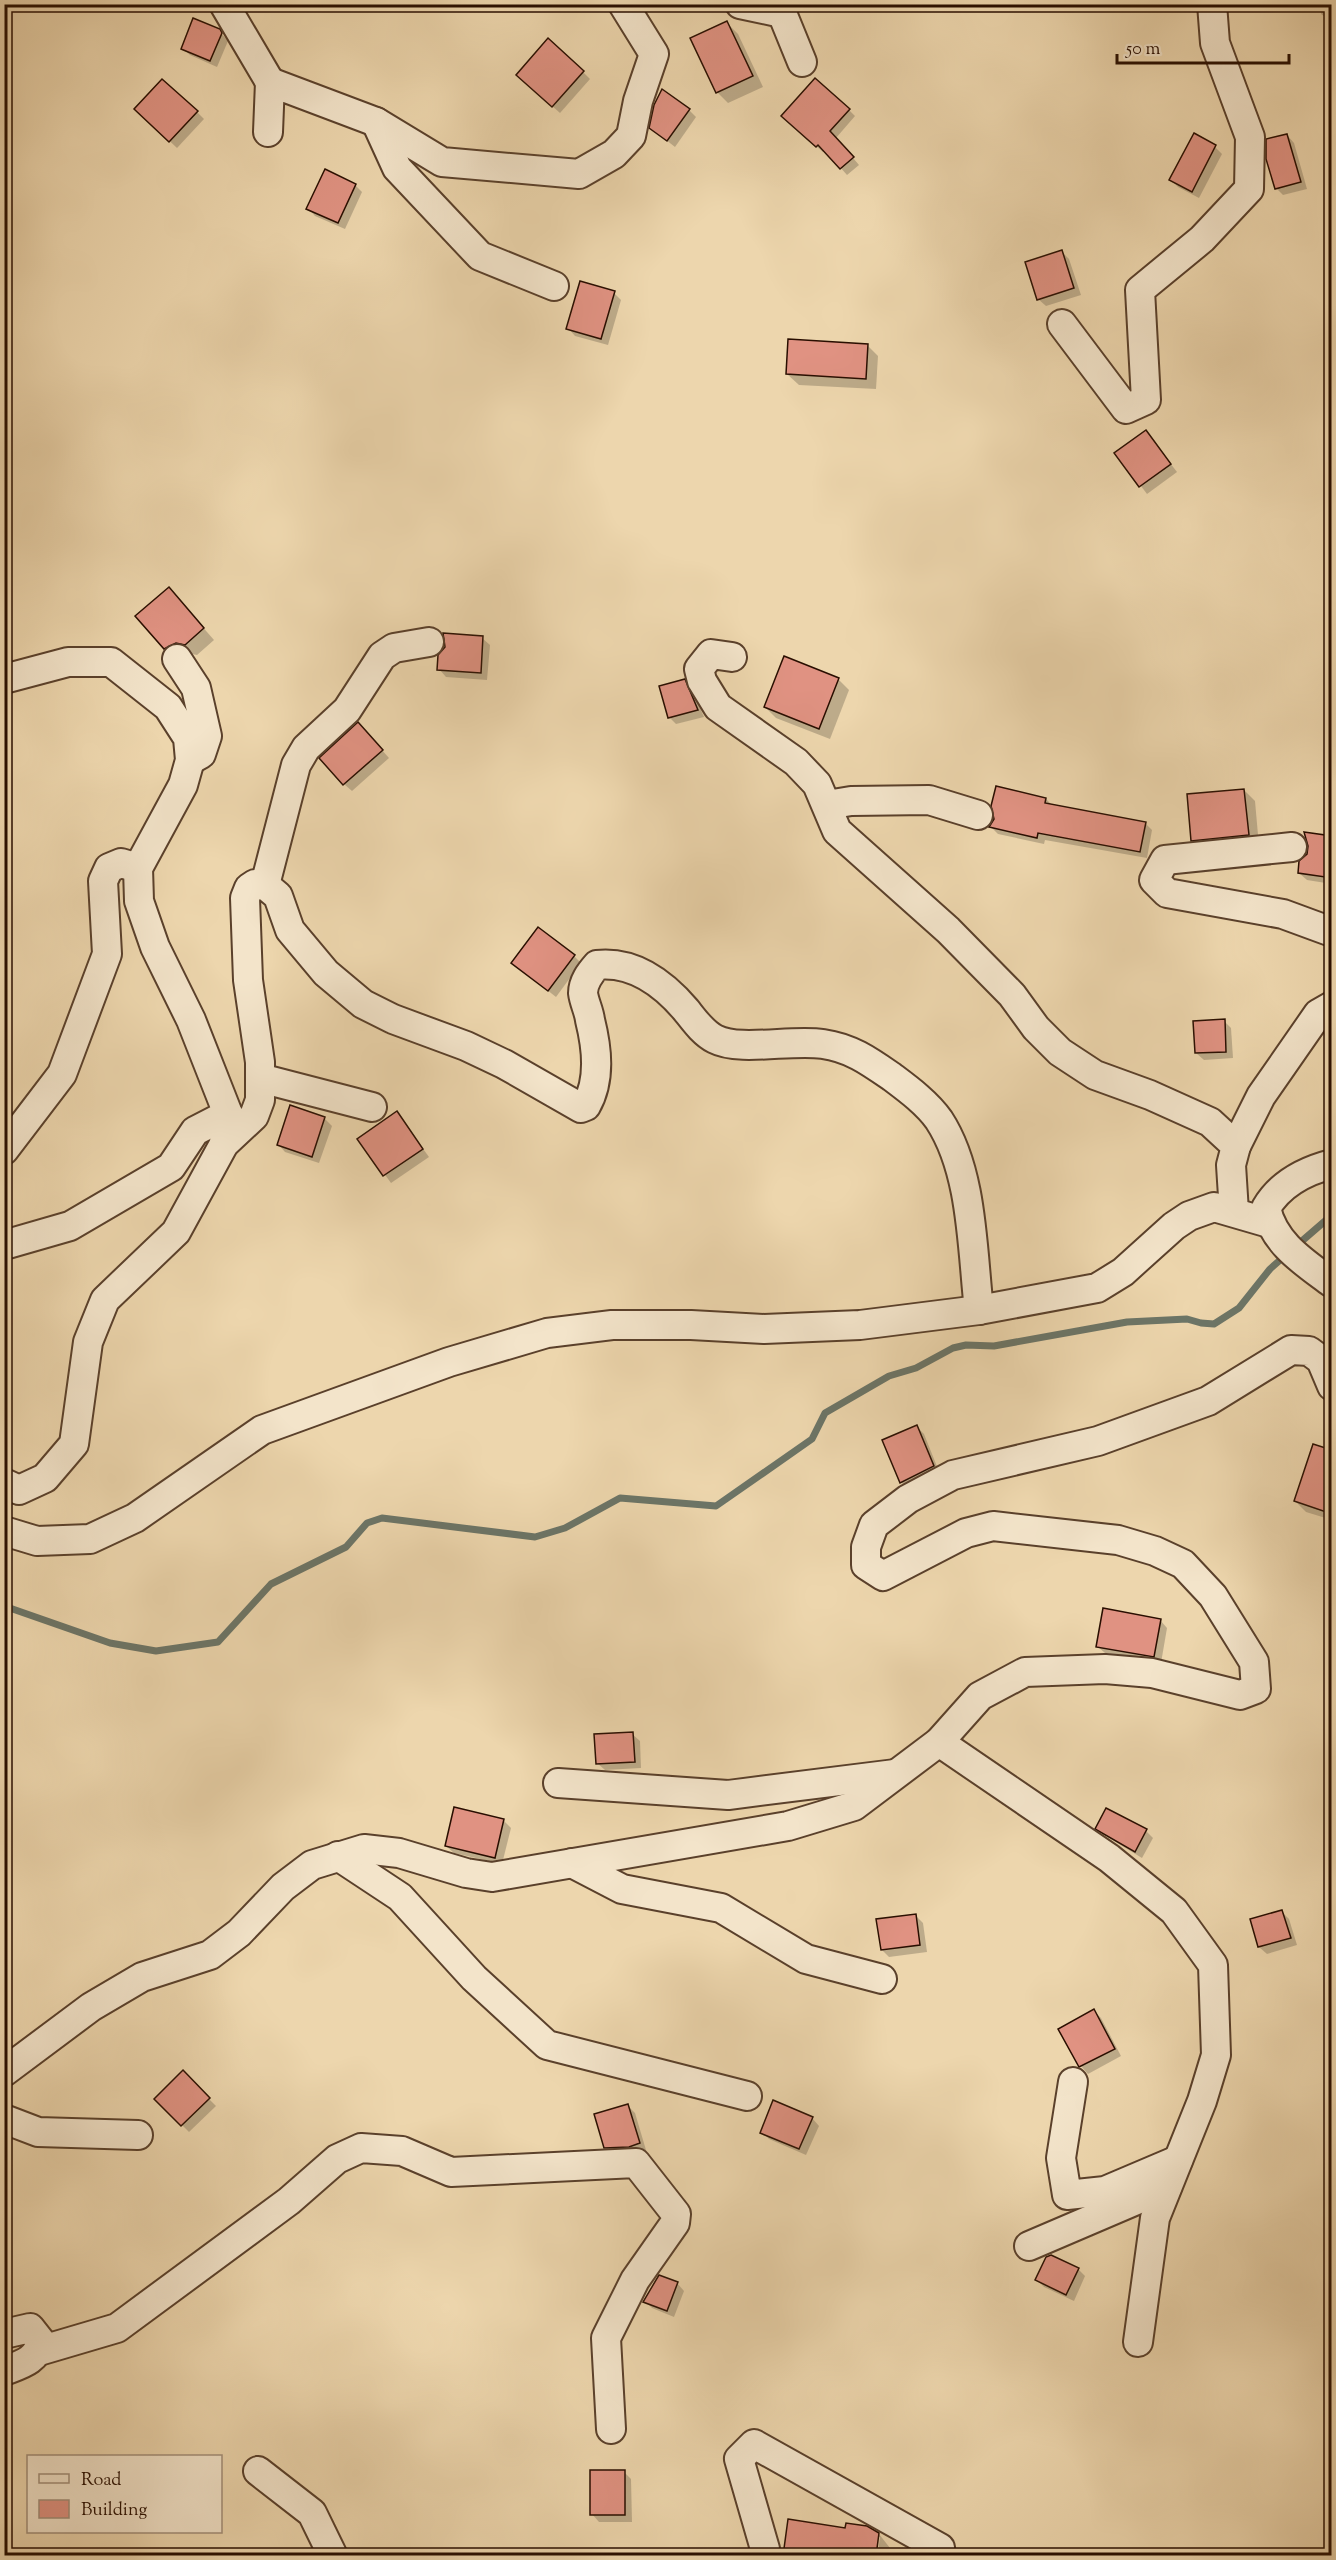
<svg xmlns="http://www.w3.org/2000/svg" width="1336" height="2560" font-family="'Sorts Mill Goudy',serif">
	<rect width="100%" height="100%" fill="#edd6ad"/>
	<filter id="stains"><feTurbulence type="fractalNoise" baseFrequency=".00333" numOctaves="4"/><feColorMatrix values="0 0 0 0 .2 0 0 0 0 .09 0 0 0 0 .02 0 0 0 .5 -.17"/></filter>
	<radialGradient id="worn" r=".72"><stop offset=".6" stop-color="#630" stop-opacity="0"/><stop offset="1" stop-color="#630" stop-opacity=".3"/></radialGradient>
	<g fill="#0003" fill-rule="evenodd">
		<path d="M1323,4h9v18l-11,-8z"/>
		<path d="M727,23l11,11 25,53 -35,16 -11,-11 -25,-53z"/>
		<path d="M219,31l9,10 -11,26 -27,-12 -8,-7z"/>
		<path d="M583,72l7,7 -30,34 -35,-31z"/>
		<path d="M689,110l7,7 -21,30 -24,-19z"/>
		<path d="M849,110l6,6 -19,22 23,27 -12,10 -22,-25 -2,2 -33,-29z"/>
		<path d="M197,112l7,7 -27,29 -34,-32z"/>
		<path d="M1194,135l21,12 7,7 -23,44 -21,-11 -7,-7z"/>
		<path d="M1287,135l7,8 13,46 -24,6 -7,-7z"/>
		<path d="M355,185l7,7 -17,37 -30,-13 -7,-8z"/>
		<path d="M1062,252l7,7 12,36 -35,11 -8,-7z"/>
		<path d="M614,293l7,7 -13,45 -33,-9 -7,-8z"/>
		<path d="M867,345l11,11 -2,33 -77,-4 -12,-11z"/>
		<path d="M1146,432l31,40 -30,22 -31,-41z"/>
		<path d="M179,600l35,40 -17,15 -10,-2 -11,7 -39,-44z"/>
		<path d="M482,638l8,7 -3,35 -41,-3 -7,-8z"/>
		<path d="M838,679l11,11 -19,49 -54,-21 -11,-11z"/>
		<path d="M684,681l7,7 13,29 -28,7 -7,-7z"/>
		<path d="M365,731l24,27 -37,33 -8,-7z"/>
		<path d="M1244,790l11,11 4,45 -55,5 -11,-11z"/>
		<path d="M1046,799l7,7 92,17 7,7 -5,28 -102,-18 -1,4 -46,-10 -7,-7 4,-7z"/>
		<path d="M1332,838v46l-25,-4 -8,-7 11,-27z"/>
		<path d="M574,956l7,7 -25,34 -43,-34z"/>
		<path d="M1224,1021l7,7 2,30 -29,2 -8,-7z"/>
		<path d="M291,1107l34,12 7,7 -13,37 -34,-11 -7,-8z"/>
		<path d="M397,1113l32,44 -38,26 -32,-44z"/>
		<path d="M917,1427l7,7 16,40 -32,15 -7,-7z"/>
		<path d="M1332,1452v68l-26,-8 -11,-11z"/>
		<path d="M1160,1620l7,8 -6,35 -56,-10 -8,-7z"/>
		<path d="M632,1734l8,7 1,27 -36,2 -8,-7z"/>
		<path d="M503,1820l8,8 -9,36 -48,-11 -8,-7z"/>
		<path d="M1097,1828l49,3 7,7 -11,20 -38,-23z"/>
		<path d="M1282,1912l7,7 8,26 -30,9 -8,-7 -7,-27z"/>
		<path d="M916,1916l7,7 4,29 -38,5 -7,-7z"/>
		<path d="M1094,2011l7,7 20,38 -33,18 -7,-8 -21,-37z"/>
		<path d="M183,2073l33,33 -27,26 -33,-33z"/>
		<path d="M627,2105l8,8 11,37 -9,3 -24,2 -8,-8z"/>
		<path d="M812,2118l7,8 -13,29 -37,-16 -7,-7z"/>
		<path d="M1078,2269l7,7 -11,25 -30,-14 -7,-7z"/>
		<path d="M677,2283l7,8 -10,26 -22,-9 -7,-7z"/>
		<path d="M624,2472l7,7 1,43h-33l-7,-8z"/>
		<path d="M879,2534l11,14 17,2 10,6h-132zM877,2537h3l-2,15 -3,-1z"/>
	</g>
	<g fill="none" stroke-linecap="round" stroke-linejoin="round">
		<g stroke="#6c7567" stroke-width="7">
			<path d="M1295,1247l37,-32"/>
			<path d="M4,1606l106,37 46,8 62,-9 53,-58 75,-37 21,-24 15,-5 153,19 30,-9 55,-30 96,8 96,-67 13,-26 64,-37 27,-8 37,-20 13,-3 28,1 133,-24 60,-3 14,4 13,1 25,-16 31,-39 17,-15"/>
		</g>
	</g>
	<g fill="#e09282" stroke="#290e00" stroke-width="1.5">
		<path d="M193,18l27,11 2,4 -12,28 -29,-12z"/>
		<path d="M727,21l26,55 -37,17 -26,-55z"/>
		<path d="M548,38l36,33 -32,36 -36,-32z"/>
		<path d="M815,78l35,31 -20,22 24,26 -14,12 -22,-24 -2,2 -35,-31z"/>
		<path d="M162,79l36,32 -29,31 -35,-33z"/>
		<path d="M662,89l28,20 -23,32 -18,-13 5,-23z"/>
		<path d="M1194,133l22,12 -24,47 -23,-12z"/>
		<path d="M1287,134l14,48 -26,7 -9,-30v-20z"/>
		<path d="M325,169l31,15 -18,39 -32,-14z"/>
		<path d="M1062,250l12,38 -37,12 -12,-38z"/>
		<path d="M580,281l35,10 -14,48 -35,-10z"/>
		<path d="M788,339l80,5 -2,35 -80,-5z"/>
		<path d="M1146,430l25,34 -32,23 -25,-34z"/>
		<path d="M169,587l35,41 -19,17 -9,-2 -12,6 -29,-33z"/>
		<path d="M443,633l40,3 -2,37 -44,-3 1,-15 7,-8z"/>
		<path d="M784,656l55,22 -20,51 -55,-22z"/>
		<path d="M685,679l13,31 -30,8 -9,-32z"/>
		<path d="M358,722l25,28 -40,35 -24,-27z"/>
		<path d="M996,786l50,12 -1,5 101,19 -6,30 -102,-19 -1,5 -48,-11 5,-8 -3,-13z"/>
		<path d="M1244,789l5,46 -58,6 -4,-47z"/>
		<path d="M1304,832l28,4v42l-34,-5 1,-12 8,-7 1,-8z"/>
		<path d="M538,927l37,28 -27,36 -37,-28z"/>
		<path d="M1225,1019l1,33 -31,1 -2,-32z"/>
		<path d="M290,1105l35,12 -13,40 -35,-12z"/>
		<path d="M397,1111l26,38 -40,27 -26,-37z"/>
		<path d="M917,1425l17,41 -34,17 -18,-43z"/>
		<path d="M1313,1444l19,6v64l-38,-13z"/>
		<path d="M1103,1608l58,11 -7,38 -58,-10z"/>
		<path d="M633,1732l2,30 -39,2 -2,-30z"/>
		<path d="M454,1807l50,12 -9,39 -50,-12z"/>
		<path d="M1106,1808l41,21 -12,23 -40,-23z"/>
		<path d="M1282,1910l9,28 -33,9 -8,-28z"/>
		<path d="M916,1914l4,31 -39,5 -5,-31z"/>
		<path d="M1094,2009l21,40 -36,18 -21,-38z"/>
		<path d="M183,2070l27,28 -29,28 -27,-27z"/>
		<path d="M773,2100l40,17 -14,32 -39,-16z"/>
		<path d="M628,2104l12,39 -11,4 -25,1 -10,-34z"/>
		<path d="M1051,2255l28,13 -13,27 -31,-15 11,-23z"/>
		<path d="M659,2275l19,7 -11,29 -24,-9z"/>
		<rect x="590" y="2470" width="35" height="45"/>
		<path d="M788,2519l57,9 1,-5 21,3 12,7 -3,23h-93z"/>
	</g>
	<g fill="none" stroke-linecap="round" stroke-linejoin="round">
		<defs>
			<g id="minor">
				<path d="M224,4l46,78"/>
				<path d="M740,4l42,9 20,49"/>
				<path d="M376,122l21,46 83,88 74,30"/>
				<path d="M268,132l2,-50 106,40 66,40 137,12 35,-20 17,-18 7,-35 16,-47 -31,-50"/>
				<path d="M1062,324l64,85 20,-9 -6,-110 62,-51 47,-50 1,-52 -35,-94 -3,-39"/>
				<path d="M732,657l-21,-3 -12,15 3,12 16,26 78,55 21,22 20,47 111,99 64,65 24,33 24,24 35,23 55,20 60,27 26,24 -5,19 3,47"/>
				<path d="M177,659l19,29 11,48 -6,18 -9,5"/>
				<path d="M4,679l64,-17h43l57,45 20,31 2,22 -7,25 -45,83 1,33 16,46 36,73 37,94 -4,30"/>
				<path d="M827,805l24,-4 78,-1 49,15"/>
				<path d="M1292,847l-127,13 -11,20 13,13 116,21 49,18"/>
				<path d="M265,885l31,-120 10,-17 41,-38 35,-54 12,-8 35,-6"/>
				<path d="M260,1078l112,29"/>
				<path d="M1236,1146l25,-50 57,-82 14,-8"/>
				<path d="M4,1150l58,-76 45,-120 -4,-73 6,-13 12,-5 17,5"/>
				<path d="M1332,1164c-27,7 -52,20 -66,44 8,36 38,54 66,75"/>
				<path d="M4,1245l66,-19 101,-59 24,-36 33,-17"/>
				<path d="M4,1483l15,7 26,-12 29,-34 14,-102 17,-42 71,-68 48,-88 30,-28 6,-16v-38l-12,-82 -3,-82 4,-10 6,-4 10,1 13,11 12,34 36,43 37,31 30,15 73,27 38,18 77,44 5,-2c15,-26 11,-58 4,-86 -1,-9 -6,-18 -7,-27 0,-11 7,-20 14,-28 37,-4 66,18 89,45 8,10 17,23 29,29 25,13 77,0 108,5 28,4 46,17 69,33 16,12 35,26 47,43 34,52 33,129 40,190"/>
				<path d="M4,1531l33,10 53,-2 45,-21 127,-88 187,-68 98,-29 65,-8h79l73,4 96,-4 119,-15 118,-22 26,-16 51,-46 15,-10 25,-9 55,16"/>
				<path d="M939,1742l170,116 65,53 39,54 3,90 -14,46 -47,117 -17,124"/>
				<path d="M558,1783l170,12 167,-21"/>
				<path d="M338,1856l62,41 74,81 73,67 200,51"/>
				<path d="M572,1863l50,26 99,19 85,51 76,20"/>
				<path d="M4,2072l87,-65 51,-30 68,-22 29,-22 44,-46 29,-22 52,-16 35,4 67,20 26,4 296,-51 66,-20 85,-64 41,-46 45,-24 80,-3 47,4 88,22 16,-6 -2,-27 -41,-66 -30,-32 -28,-13 -37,-11 -125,-14 -27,7 -83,43 -17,-11v-18l8,-22 34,-26 45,-24 145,-34 110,-40 83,-51 18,1 12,9 11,26"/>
				<path d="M1073,2082l-12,76 6,37 38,-4 73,-31"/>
				<path d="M4,2119l34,13 100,3"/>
				<path d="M1029,2246l138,-59"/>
				<path d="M4,2334l26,-6 11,14c-5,19 -19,22 -37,29"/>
				<path d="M39,2351l78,-23 172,-127 48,-42 24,-11 41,3 49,21 185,-9 40,51 -1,9 -40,57 -29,58 5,91"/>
				<path d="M258,2471l54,42 21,43"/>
				<path d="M762,2556l3,-7 -26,-90 15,-15 186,104 1,8"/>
			</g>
		</defs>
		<use href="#minor" stroke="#5a402b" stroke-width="32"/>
		<use href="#minor" stroke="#f3e4ca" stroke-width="28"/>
	</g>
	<rect width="1336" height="2560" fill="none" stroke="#edd6ad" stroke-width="24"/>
	<rect x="6" y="6" width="1324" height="2548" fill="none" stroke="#290e00" stroke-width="3"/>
	<rect x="12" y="12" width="1312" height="2536" fill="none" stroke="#290e00" stroke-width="1.5"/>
	<rect x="27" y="2455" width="195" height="78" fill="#f3e4ca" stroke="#a28e79" stroke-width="1.5"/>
	<rect x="39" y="2474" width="30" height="9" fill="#f3e4ca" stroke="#a28e79" stroke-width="1.5"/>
	<text x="81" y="2485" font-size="18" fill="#290e00">Road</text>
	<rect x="39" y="2500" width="30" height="18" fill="#e09282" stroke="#a28e79" stroke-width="1.5"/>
	<text x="81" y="2515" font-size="18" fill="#290e00">Building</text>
	<path d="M1117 54v9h172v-9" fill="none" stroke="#290e00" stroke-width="3"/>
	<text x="1126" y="54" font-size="18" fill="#290e00" stroke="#f3e4ca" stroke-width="4.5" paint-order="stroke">50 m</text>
	<rect width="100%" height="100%" filter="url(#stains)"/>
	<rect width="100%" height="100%" fill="url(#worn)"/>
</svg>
